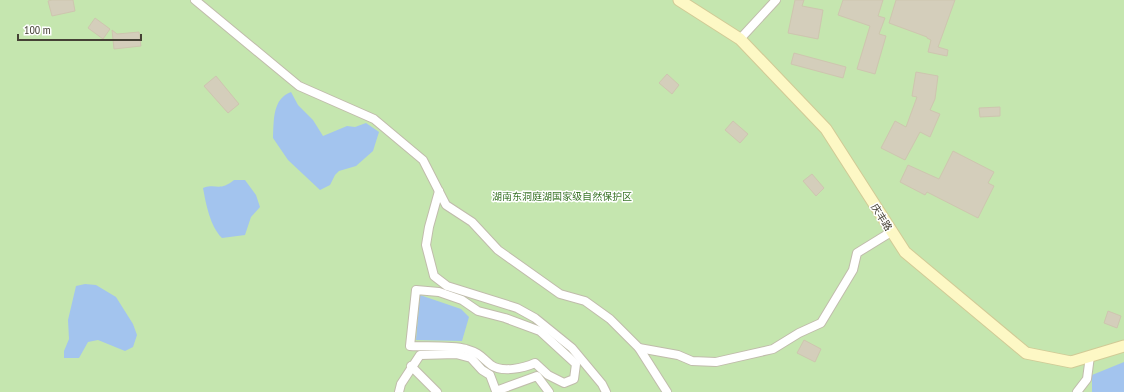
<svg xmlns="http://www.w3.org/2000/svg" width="1124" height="392" font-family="'PT Sans Narrow','Noto Sans SC',sans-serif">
	<rect width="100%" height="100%" fill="#f2f0e5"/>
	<rect fill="#c5e6af" x="0" y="0" width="1124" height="392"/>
	<g fill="#a3c4ee">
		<path d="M291,92l7,13 15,15 10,16 24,-10 8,1 11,-4 13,9 -6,19 -17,15 -17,5 -4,4 -5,10 -10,5 -32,-30 -15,-22c1,-17 -1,-39 18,-46z"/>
		<path d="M234,180h11l11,15 4,12 -9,10 -6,18 -23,3c-12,-12 -16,-34 -19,-50 14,-5 16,4 31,-8z"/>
		<path d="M85,284l11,1 20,12 17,27 4,11 -4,12 -8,4 -27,-11 -10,2 -9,16h-15v-7l5,-12 -1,-19 8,-34z"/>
		<path d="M420,295l41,14 8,8 -7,24 -46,-1z"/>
		<path d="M1124,362v30h-32v-17z"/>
	</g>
	<g fill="#d4cebb" stroke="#cec6af">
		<path d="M52,0h21l2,11 -23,5 -4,-15z"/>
		<path d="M795,0h9l-2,6 21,4 -5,29 -30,-6z"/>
		<path d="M843,0h40l-5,16 7,2 -6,16 7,2 -11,38 -18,-5 13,-43 -32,-11z"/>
		<path d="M896,0h59l-17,47 10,3 -1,6 -19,-4 3,-12 -4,-2v-1l-38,-14z"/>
		<path d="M95,18l15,11 -7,10 -15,-11z"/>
		<path d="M112,30l5,4 22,-2 2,14 -27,3z"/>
		<path d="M794,53l52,14 -3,11 -52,-14z"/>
		<path d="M916,72l22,4 -3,23 -5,11 10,4 -10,23 -10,-5 -15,28 -24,-12 14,-27 11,6 11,-30 -5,-1z"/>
		<path d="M667,74l12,11 -7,9 -13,-11z"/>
		<path d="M216,76l23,28 -11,9 -24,-27z"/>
		<path d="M1000,107v9l-20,1 -1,-9z"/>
		<path d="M733,121l15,13 -8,9 -15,-13z"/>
		<path d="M953,151l41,21 -6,11 6,3 -16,32 -51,-26 -2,3 -25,-13 8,-17 31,14z"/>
		<path d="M812,174l12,14 -8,8 -13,-15z"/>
		<path d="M1108,311l13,5 -4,12 -13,-5z"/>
		<path d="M804,340l17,9 -6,13 -18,-9z"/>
	</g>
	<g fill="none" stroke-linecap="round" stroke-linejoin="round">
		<defs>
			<g id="street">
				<path d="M195,0l104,86 75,33 49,41 23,45 26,17 26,28 62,44 25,7 25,18 29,29 39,7 14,6 24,1 57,-13 26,-16 22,-10 32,-53 4,-17 34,-21"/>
				<path d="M740,39l36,-39"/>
				<path d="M439,191l-10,36 -3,18 8,31 13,10 70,22 18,10 37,30 30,36 4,8"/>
				<path d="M416,290l23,2 23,8 16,11 27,7 35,13 36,33 -2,15 -10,4 -16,-8 -13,-12c-11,5 -33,10 -44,2 -10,-8 -11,-12 -25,-16 -16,-4 -40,-2 -56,-3z"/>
				<path d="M639,348l28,44"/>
				<path d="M411,366l26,26"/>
				<path d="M399,392l2,-8 19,-29 36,-1 15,4 11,12 8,5 6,16 41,-15 12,16"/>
				<path d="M1077,392l10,-13 3,-23"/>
			</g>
			<path id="secondary" d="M679,0l61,39 86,90 79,123 121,101 45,9 53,-16"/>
		</defs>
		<use href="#street" stroke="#c0bcab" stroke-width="10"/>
		<use href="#secondary" stroke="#d1ca96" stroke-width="13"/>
		<use href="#street" stroke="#fff" stroke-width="8"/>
		<use href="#secondary" stroke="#fdf8c5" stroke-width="11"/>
	</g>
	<g text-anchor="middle" stroke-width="3" stroke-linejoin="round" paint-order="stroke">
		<g font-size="10" fill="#3b752a" stroke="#fff">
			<text x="562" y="200">湖南东洞庭湖国家级自然保护区</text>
		</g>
		<g font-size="10" fill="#454135" stroke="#fff">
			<text transform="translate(882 217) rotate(58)" y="4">庆丰路</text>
		</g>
	</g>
	<path d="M18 34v6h123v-6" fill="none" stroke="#454135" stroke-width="2"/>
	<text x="24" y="34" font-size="12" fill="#454135" stroke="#ffffff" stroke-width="3" paint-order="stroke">100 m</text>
</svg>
